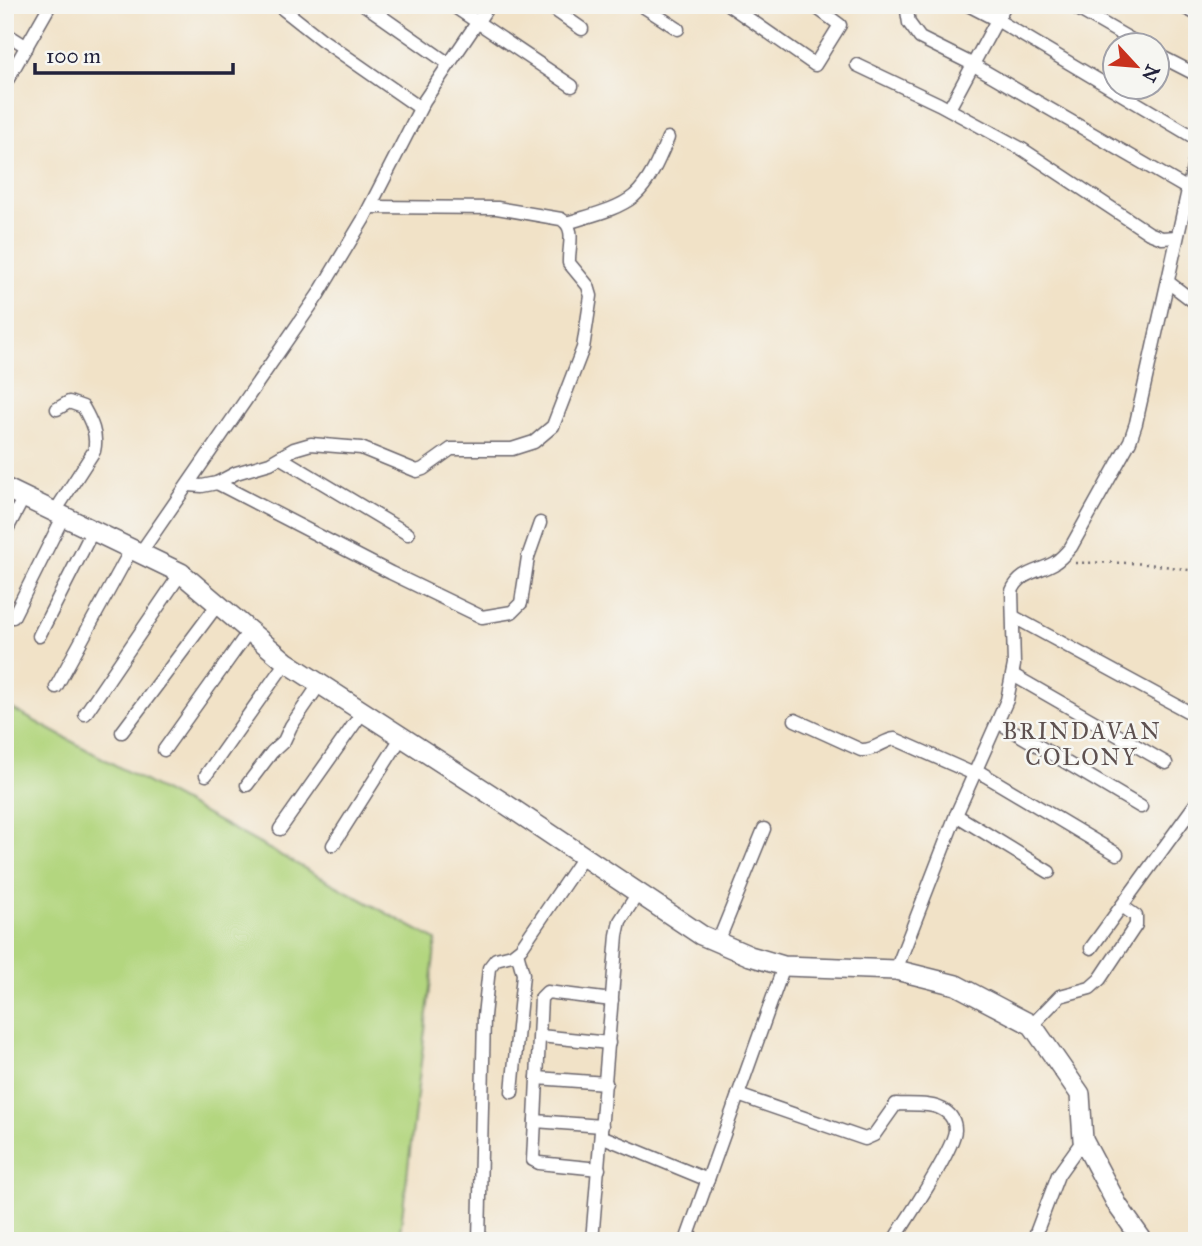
<svg xmlns="http://www.w3.org/2000/svg" width="1202" height="1246" font-family="'IM FELL Great Primer',serif">
	<rect width="100%" height="100%" fill="#f6f6f2"/>
	<filter id="ink" filterUnits="userSpaceOnUse"><feTurbulence type="fractalNoise" baseFrequency=".0143" numOctaves="2"/><feDisplacementMap in="SourceGraphic" scale="14" xChannelSelector="R" yChannelSelector="G"/><feConvolveMatrix kernelMatrix="1 2 1 2 8 2 1 2 1" color-interpolation-filters="sRGB"/></filter>
	<filter id="wash" filterUnits="userSpaceOnUse"><feTurbulence type="fractalNoise" baseFrequency=".00686" numOctaves="4" result="noise"/><feDisplacementMap in="SourceGraphic" scale="28" xChannelSelector="R" yChannelSelector="G"/><feGaussianBlur stdDeviation="1.57" result="paint"/><feColorMatrix in="noise" values="0 0 0 0 0 0 0 0 0 0 0 0 0 0 0 0 0 1.4 0 .05"/><feComposite in="paint" operator="in"/></filter>
	<g filter="url(#wash)">
		<rect width="100%" height="100%" fill="#f1e2c7"/>
		<path fill="#b3d67f" stroke="#6a7c5d" stroke-width="2" d="M5,705l431,235 -37,301h-394z"/>
	</g>
	<g filter="url(#ink)">
		<g fill="none" stroke-linecap="round" stroke-linejoin="round">
			<defs>
				<g id="minor">
					<path d="M278,5l43,34 99,69"/>
					<path d="M365,5l84,59"/>
					<path d="M452,5l120,81"/>
					<path d="M548,5l34,24"/>
					<path d="M641,5l37,24"/>
					<path d="M729,5l86,60 25,-40 -27,-20"/>
					<path d="M906,5l3,18 11,15 52,26 216,125"/>
					<path d="M968,5l29,15 200,119"/>
					<path d="M1071,5l71,41"/>
					<path d="M1179,5l18,9"/>
					<path d="M5,33l22,14"/>
					<path d="M1156,54l41,21"/>
					<path d="M857,65l82,39 83,45 127,84 13,5 15,-1"/>
					<path d="M5,84l45,-79"/>
					<path d="M949,109l56,-104"/>
					<path d="M567,223c21,-7 50,-13 67,-27 16,-14 26,-39 34,-58"/>
					<path d="M1168,282l29,22"/>
					<path d="M281,458l127,76"/>
					<path d="M217,483l174,90 91,44 30,-5 9,-9 7,-46 12,-34"/>
					<path d="M188,485l14,1 15,-3 19,-10 34,-10 24,-14 17,-5 50,4 56,23 6,-2 28,-20h61l22,-7 19,-16 30,-78 8,-52 -3,-10 -19,-23c-1,-16 8,-35 -8,-44l-64,-11 -127,-1"/>
					<path d="M54,513l40,-62c4,-16 -3,-30 -11,-44l-14,-5 -12,7"/>
					<path d="M5,533l19,-36"/>
					<path d="M141,552l177,-257 45,-75 61,-119 65,-96"/>
					<path d="M13,617l50,-100"/>
					<path d="M1014,617l173,94"/>
					<path d="M39,636l54,-106"/>
					<path d="M1013,675l153,88"/>
					<path d="M56,687l76,-139"/>
					<path d="M85,714l96,-141"/>
					<path d="M795,720l66,30c14,1 22,-10 34,-11l79,35"/>
					<path d="M998,722l143,85"/>
					<path d="M122,732l96,-128"/>
					<path d="M164,750l85,-119"/>
					<path d="M976,770l141,84"/>
					<path d="M206,775l80,-113"/>
					<path d="M247,785l25,-33 12,-11 7,-15 28,-41"/>
					<path d="M956,815l93,57"/>
					<path d="M280,829l82,-116"/>
					<path d="M333,845l68,-107"/>
					<path d="M718,942l46,-113"/>
					<path d="M1091,948l106,-146"/>
					<path d="M896,970l60,-155 51,-115 7,-35 -2,-74c8,-19 26,-19 42,-28 7,-4 12,-10 17,-16l59,-106 6,-18 61,-273"/>
					<path d="M1032,1025l28,-29 30,-8 10,-9 36,-54v-9l-14,-10"/>
					<path d="M540,1036l69,7"/>
					<path d="M537,1078l69,5"/>
					<path d="M512,1092l11,-118 -6,-22"/>
					<path d="M738,1095l127,44 9,-4 22,-31c14,1 37,-2 49,7 6,4 10,11 10,19 -1,20 -49,90 -61,110"/>
					<path d="M535,1121l67,5"/>
					<path d="M601,1136l107,44"/>
					<path d="M599,1169l-60,-6 -6,-3 8,-162 6,-6 65,8"/>
					<path d="M479,1241l5,-225 5,-48 7,-9 16,-4 9,-7 62,-91"/>
					<path d="M592,1241l25,-306 3,-14 18,-28"/>
					<path d="M686,1241l98,-275"/>
					<path d="M1033,1241l25,-66 25,-35"/>
				</g>
				<path id="highway" d="M5,488l176,85 105,89 221,143 194,130 49,21 34,10 112,4 60,15 76,40 48,69 3,46 35,66 25,35"/>
			</defs>
			<use href="#minor" stroke="#6a656c" stroke-width="15"/>
			<use href="#highway" stroke="#6a656c" stroke-width="22"/>
			<path stroke="#6a656c" stroke-width="2.5" stroke-dasharray="2 5" stroke-linecap="butt" d="M1075,563c42,-1 81,-1 122,9"/>
			<use href="#minor" stroke="#fff" stroke-width="12"/>
			<use href="#highway" stroke="#fff" stroke-width="19"/>
		</g>
	</g>
	<g text-anchor="middle" stroke-width="5" stroke-linejoin="round" paint-order="stroke">
		<g font-size="23" letter-spacing="2" fill="#5e5150" stroke="#f6f6f2">
			<text x="1082" y="739">BRINDAVAN<tspan x="1082" dy="26">COLONY</tspan></text>
		</g>
	</g>
	<rect width="1202" height="1246" fill="none" stroke="#f6f6f2" stroke-width="28"/>
	<g transform="translate(1136 66) rotate(116)"><circle r="33" fill="#f6f6f2" stroke="#a1a1a9" stroke-width="2"/>
	<path d="M0-5L12 26L0 18L-12 26Z" fill="#c8321e"/>
	<text y="-10" font-size="19" font-weight="bold" text-anchor="middle" fill="#22223b">N</text>
	</g>
	<path d="M35 63v10h198v-10" fill="none" stroke="#22223b" stroke-width="3.5"/>
	<text x="46" y="63" font-size="21" fill="#22223b" stroke="#f6f6f2" stroke-width="5" paint-order="stroke">100 m</text>
</svg>
